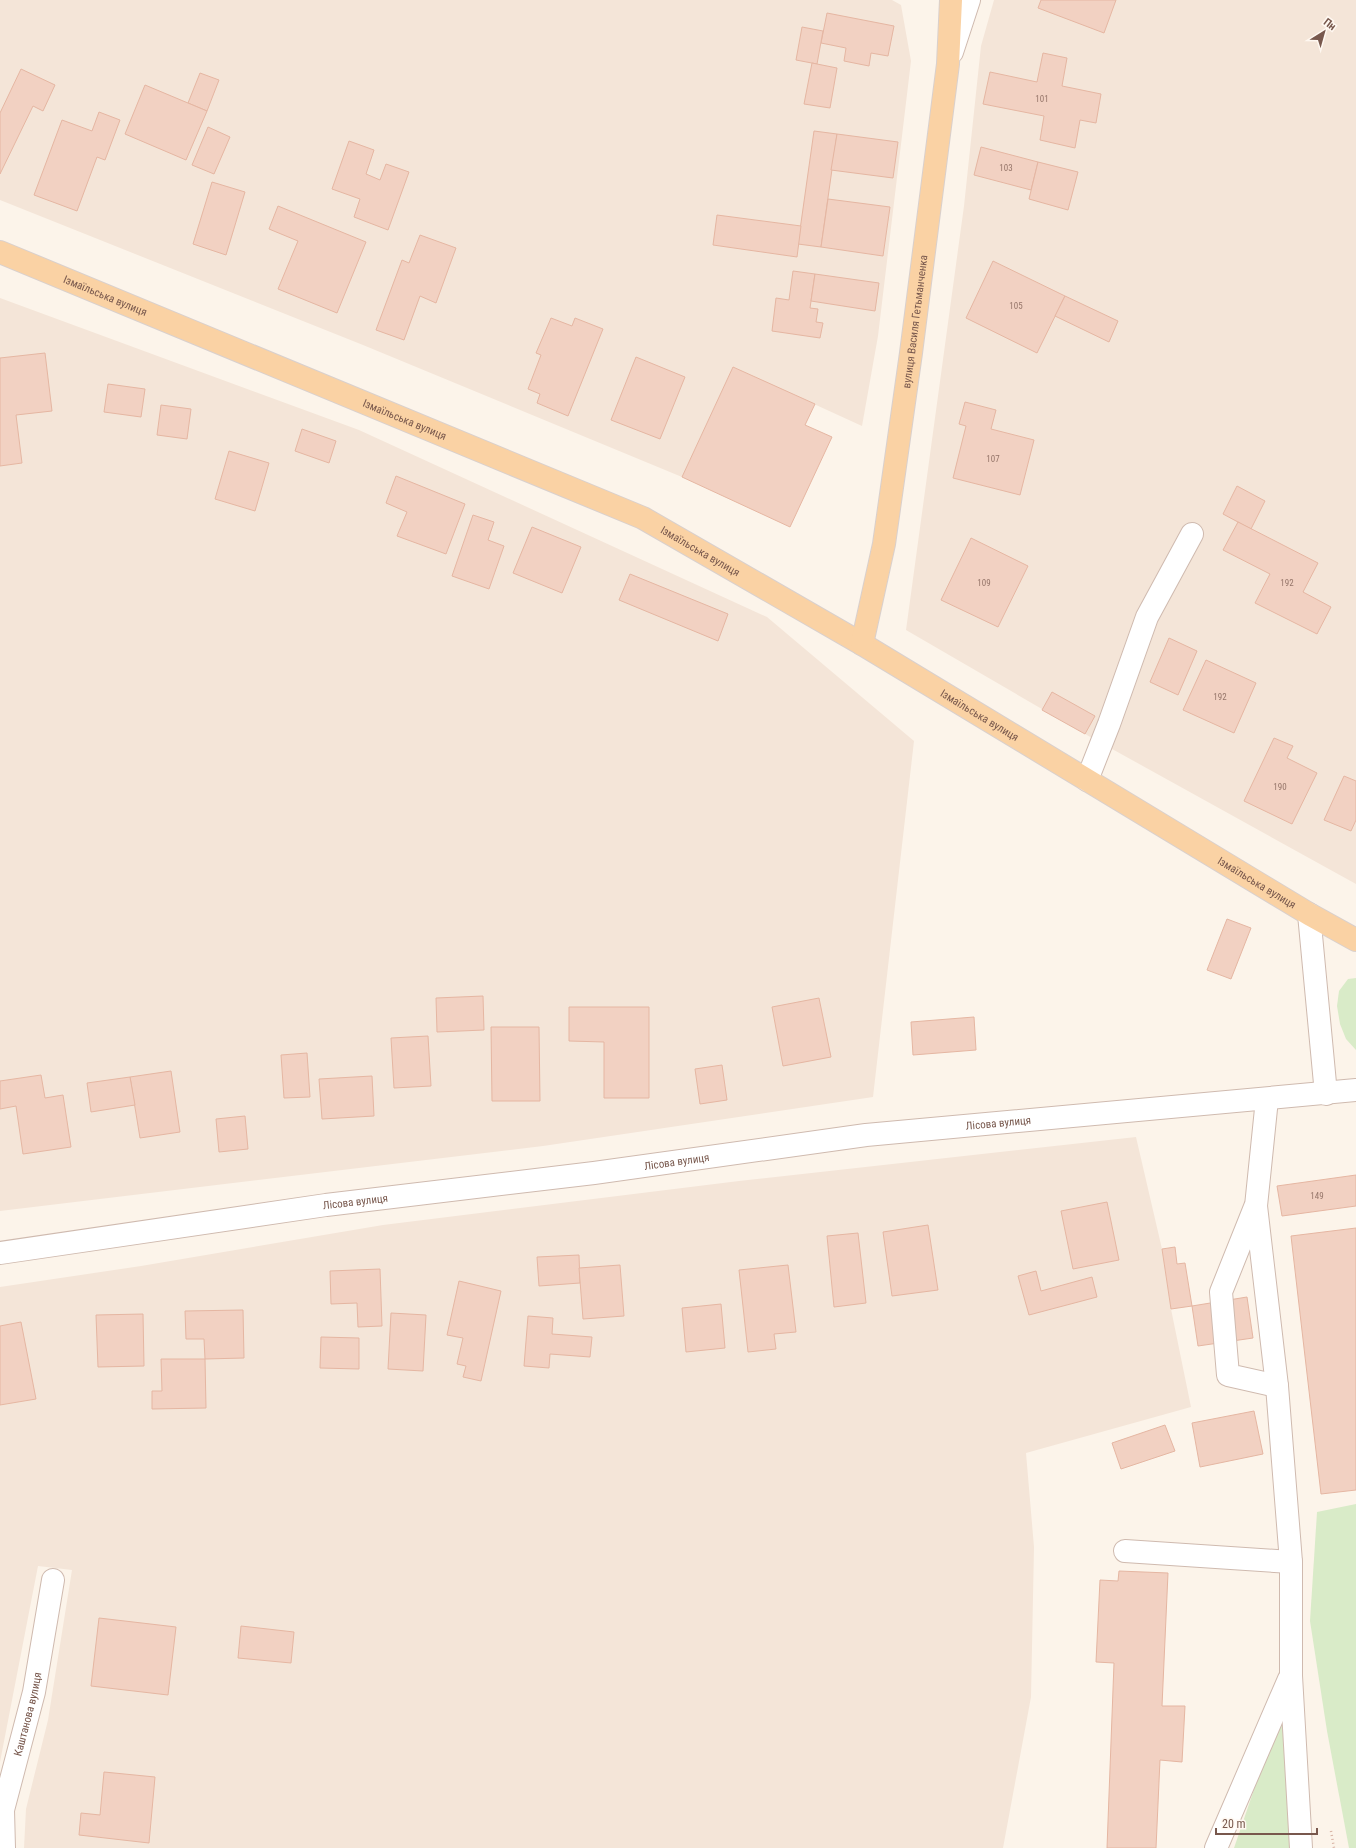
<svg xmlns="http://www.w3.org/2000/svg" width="1356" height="1848" font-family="'Roboto Condensed',sans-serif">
	<rect width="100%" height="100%" fill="#fcf4ea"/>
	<g fill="#f4e5d8">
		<path d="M0,0h892l9,5 10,56 -33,275 -16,90 -129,-59 -51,110 -319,-132 -363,-145z"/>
		<path d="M994,0h362v884l-271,-150 -179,-104 58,-424 17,-160z"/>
		<path d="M0,298l359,132 408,187 147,124 -41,356 -330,49 -543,65z"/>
		<path d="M1136,1137l26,112 9,60 20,98 -165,46 8,94 -3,150 -28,151h-979l2,-39 22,-89 24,-150 -34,-4 -38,196v-475l141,-21 242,-41 356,-44z"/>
	</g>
	<g fill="#d9ebc8">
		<path d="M1356,978v72l-10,-11 -6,-15 -3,-18 2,-15 9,-12z"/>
		<path d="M1356,1504v344h-7l-22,-117 -17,-110 7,-109z"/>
		<path d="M1283,1717l8,131h-57l27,-79z"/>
	</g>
	<g fill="#f2d1c2" stroke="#e5b6a2">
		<path d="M1041,0h75l-12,33 -66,-25z"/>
		<path d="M827,13l67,13 -6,30 -17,-3 -2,13 -25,-5 2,-13 -25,-5z"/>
		<path d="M802,27l21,4 -6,33 -21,-4z"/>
		<path d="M1043,53l24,5 -5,28 39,8 -5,29 -16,-3 -5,28 -35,-8 4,-24 -61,-12 7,-32 47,10z"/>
		<path d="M812,63l25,5 -7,40 -26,-4z"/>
		<path d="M21,69l34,16 -12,26 -10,-5 -33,68v-61z"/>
		<path d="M200,73l19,7 -12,31 -19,-8z"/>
		<path d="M145,85l62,26 -21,49 -61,-26z"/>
		<path d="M99,112l21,8 -15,40 -8,-3 -20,54 -43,-16 28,-75 30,11z"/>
		<path d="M208,127l22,10 -16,37 -22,-9z"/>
		<path d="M814,131l23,3 -16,113 -23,-3z"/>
		<path d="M837,134l61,8 -5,36 -62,-8z"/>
		<path d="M349,141l25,9 -8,24 14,6 6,-16 23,8 -21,58 -34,-13 6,-18 -28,-10z"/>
		<path d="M981,147l57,15 -7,28 -57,-15z"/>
		<path d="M1038,162l40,10 -10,38 -39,-11z"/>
		<path d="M212,182l33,10 -19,63 -33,-11z"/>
		<path d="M828,199l62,8 -7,49 -62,-9z"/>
		<path d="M278,206l88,36 -29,71 -59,-24 20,-48 -29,-12z"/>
		<path d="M717,215l84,11 -4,31 -84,-12z"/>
		<path d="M420,235l36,13 -20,55 -16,-7 -16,44 -28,-10 26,-70 7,3z"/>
		<path d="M993,261l72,35 -28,57 -71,-35z"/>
		<path d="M793,271l22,3 -5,34 8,1 -2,13 7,1 -3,15 -48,-7 4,-33 13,2z"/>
		<path d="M815,274l64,9 -4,28 -64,-10z"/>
		<path d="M1065,296l53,25 -9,21 -54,-26z"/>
		<path d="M551,318l21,8 3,-8 28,11 -35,87 -31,-13 3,-9 -12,-5 13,-34 -5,-2z"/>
		<path d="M45,353l7,58 -36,4 6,48 -22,3v-108z"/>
		<path d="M636,357l49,20 -25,62 -49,-19z"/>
		<path d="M733,367l82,37 -10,21 27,12 -42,90 -108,-50z"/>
		<path d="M108,384l37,5 -4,28 -37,-5z"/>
		<path d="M965,402l31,8 -5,19 43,11 -14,55 -67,-17 13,-52 -7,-2z"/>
		<path d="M161,405l30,4 -4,30 -30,-4z"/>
		<path d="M302,429l34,12 -7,22 -34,-12z"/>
		<path d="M229,451l40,12 -14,48 -40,-12z"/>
		<path d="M396,476l69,28 -19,50 -49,-18 10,-24 -21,-9z"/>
		<path d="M1237,486l28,15 -14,28 -28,-15z"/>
		<path d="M473,515l21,7 -6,18 16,6 -15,43 -37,-13z"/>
		<path d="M1238,522l80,41 -15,29 28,15 -14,27 -62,-31 15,-29 -47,-24z"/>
		<path d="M532,527l49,20 -19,46 -49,-20z"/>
		<path d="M971,538l57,28 -30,61 -57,-27z"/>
		<path d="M630,574l98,40 -10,27 -99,-41z"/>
		<path d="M1169,638l28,13 -19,44 -28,-13z"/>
		<path d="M1206,660l50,23 -22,50 -51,-23z"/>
		<path d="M1052,692l43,24 -10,18 -43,-24z"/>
		<path d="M1274,738l19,8 -6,12 30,15 -25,51 -48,-23z"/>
		<path d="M1344,776l12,5v39l-5,11 -27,-11z"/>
		<path d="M1227,919l24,9 -20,51 -24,-9z"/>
		<path d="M483,996l1,34 -47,2 -1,-34z"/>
		<path d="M819,998l12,59 -48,9 -11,-59z"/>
		<path d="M569,1007h80v91h-45v-56l-35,-1z"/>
		<path d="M974,1017l2,33 -63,5 -2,-33z"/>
		<path d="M491,1027h48l1,74h-48z"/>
		<path d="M428,1036l3,50 -37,2 -3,-50z"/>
		<path d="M307,1053l3,44 -26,1 -3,-43z"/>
		<path d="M722,1065l5,35 -27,4 -5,-35z"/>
		<path d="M171,1071l9,61 -40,6 -10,-61z"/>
		<path d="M41,1075l4,23 18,-3 8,52 -48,7 -7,-48 -16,3v-28z"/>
		<path d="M372,1076l2,40 -52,3 -3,-40z"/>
		<path d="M130,1077l5,28 -44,7 -4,-29z"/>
		<path d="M245,1116l3,33 -29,3 -3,-33z"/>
		<path d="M1356,1175v31l-74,10 -5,-30z"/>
		<path d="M1107,1202l12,58 -46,9 -12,-58z"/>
		<path d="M928,1225l10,65 -46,6 -9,-64z"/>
		<path d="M1356,1228v262l-35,4 -30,-258z"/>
		<path d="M858,1233l8,70 -32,4 -7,-71z"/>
		<path d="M1175,1247l2,17 8,-1 7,43 -21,3 -9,-60z"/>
		<path d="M579,1255l1,28 -41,3 -2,-29z"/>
		<path d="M620,1265l4,51 -41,3 -4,-51z"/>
		<path d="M788,1265l8,67 -22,2 2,15 -28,3 -9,-82z"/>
		<path d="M380,1269l2,57 -24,1 -1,-24 -26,1 -1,-33z"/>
		<path d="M1036,1271l5,20 51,-14 5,20 -68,18 -11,-39z"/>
		<path d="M459,1281l42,10 -20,90 -18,-4 3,-11 -9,-2 6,-26 -16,-3z"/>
		<path d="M1247,1297l6,41 -55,8 -6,-40z"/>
		<path d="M721,1304l4,44 -39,4 -4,-44z"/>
		<path d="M243,1310l1,48 -39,1 -1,-20h-18l-1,-28z"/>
		<path d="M391,1313l35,2 -3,56 -35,-2z"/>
		<path d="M143,1314l1,52 -46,1 -2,-52z"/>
		<path d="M528,1316l25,2 -1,16 40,3 -2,20 -40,-3 -1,14 -25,-2z"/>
		<path d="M21,1322l15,77 -36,6v-79z"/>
		<path d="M321,1337l38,1v31l-39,-1z"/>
		<path d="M161,1359h44l1,49 -54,1v-18h10z"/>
		<path d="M1254,1411l9,43 -63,13 -8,-44z"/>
		<path d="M1165,1425l10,26 -54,18 -9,-26z"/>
		<path d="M1119,1571l49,2 -6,133h23l-3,56 -22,-2 -4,88h-49l7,-185 -18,-1 4,-82 18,1z"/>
		<path d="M99,1618l77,9 -8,68 -77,-9z"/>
		<path d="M241,1626l53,6 -3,31 -53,-5z"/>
		<path d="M104,1772l51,5 -6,66 -70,-8 2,-22 19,2z"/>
	</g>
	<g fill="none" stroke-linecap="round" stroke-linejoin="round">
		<defs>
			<g id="minor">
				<path d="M952,52l17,-52"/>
				<path d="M1087,780l22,-56 38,-107 45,-83"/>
				<path d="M1309,914l17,180"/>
				<path d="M1267,1099l-11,107 21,180 14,176v114l10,172"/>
				<path d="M1255,1207l-34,85 7,83 49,11"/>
				<path id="s1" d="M0,1253l326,-48 268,-32 272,-38 490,-45"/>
				<path d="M1125,1551l166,11"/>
				<path id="s2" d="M4,1848l-1,-38 31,-118 19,-112"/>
				<path d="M1216,1848l73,-169"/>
			</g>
			<g id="major">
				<path id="s3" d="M0,252l643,266 219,126 447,270 47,26"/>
				<path id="s4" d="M862,644l22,-100 27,-191 37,-289 3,-64"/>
			</g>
		</defs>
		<use href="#minor" stroke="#cfbaaf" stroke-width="24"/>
		<use href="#major" stroke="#d9d0cd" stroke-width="24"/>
		<path stroke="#d8b3a4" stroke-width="2.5" stroke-dasharray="1 3" stroke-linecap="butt" d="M1331,1831l3,17"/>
		<use href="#minor" stroke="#fff" stroke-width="22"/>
		<use href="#major" stroke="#fad2a4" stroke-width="22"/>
	</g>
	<g text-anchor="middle" stroke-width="4" stroke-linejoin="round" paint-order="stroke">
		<g font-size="9" fill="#96766a">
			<text x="1042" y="102">101</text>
			<text x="1006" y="171">103</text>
			<text x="1016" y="309">105</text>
			<text x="993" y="462">107</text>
			<text x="984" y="586">109</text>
			<text x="1287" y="586">192</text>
			<text x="1220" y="700">192</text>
			<text x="1280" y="790">190</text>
			<text x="1317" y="1199">149</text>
		</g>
		<g font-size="11" fill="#78584d" stroke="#fff8f1">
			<text dy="4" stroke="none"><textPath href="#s3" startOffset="114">Ізмаїльська вулиця</textPath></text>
			<text dy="4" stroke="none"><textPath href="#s4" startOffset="327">вулиця Василя Гетьманченка</textPath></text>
			<text dy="4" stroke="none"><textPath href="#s3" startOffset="438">Ізмаїльська вулиця</textPath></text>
			<text dy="4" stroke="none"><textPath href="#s3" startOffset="762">Ізмаїльська вулиця</textPath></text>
			<text dy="4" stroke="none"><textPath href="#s3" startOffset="1086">Ізмаїльська вулиця</textPath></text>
			<text dy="4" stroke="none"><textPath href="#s3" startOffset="1410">Ізмаїльська вулиця</textPath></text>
			<text dy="4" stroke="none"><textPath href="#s1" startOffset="1007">Лісова вулиця</textPath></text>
			<text dy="4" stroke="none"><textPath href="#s1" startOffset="683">Лісова вулиця</textPath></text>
			<text dy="4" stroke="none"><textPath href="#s1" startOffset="359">Лісова вулиця</textPath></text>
			<text dy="4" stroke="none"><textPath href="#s2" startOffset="137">Каштанова вулиця</textPath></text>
		</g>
	</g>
	<g transform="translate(1324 32) rotate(37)" stroke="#fff8f1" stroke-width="3" paint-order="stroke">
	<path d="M0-3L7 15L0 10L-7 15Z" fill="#78584d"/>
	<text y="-6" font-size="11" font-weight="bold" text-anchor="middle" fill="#78584d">Пн</text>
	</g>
	<path d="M1216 1828v6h101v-6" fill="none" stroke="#78584d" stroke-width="2"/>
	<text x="1222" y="1828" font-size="12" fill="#78584d" stroke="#fff8f1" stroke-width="3" paint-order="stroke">20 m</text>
</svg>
